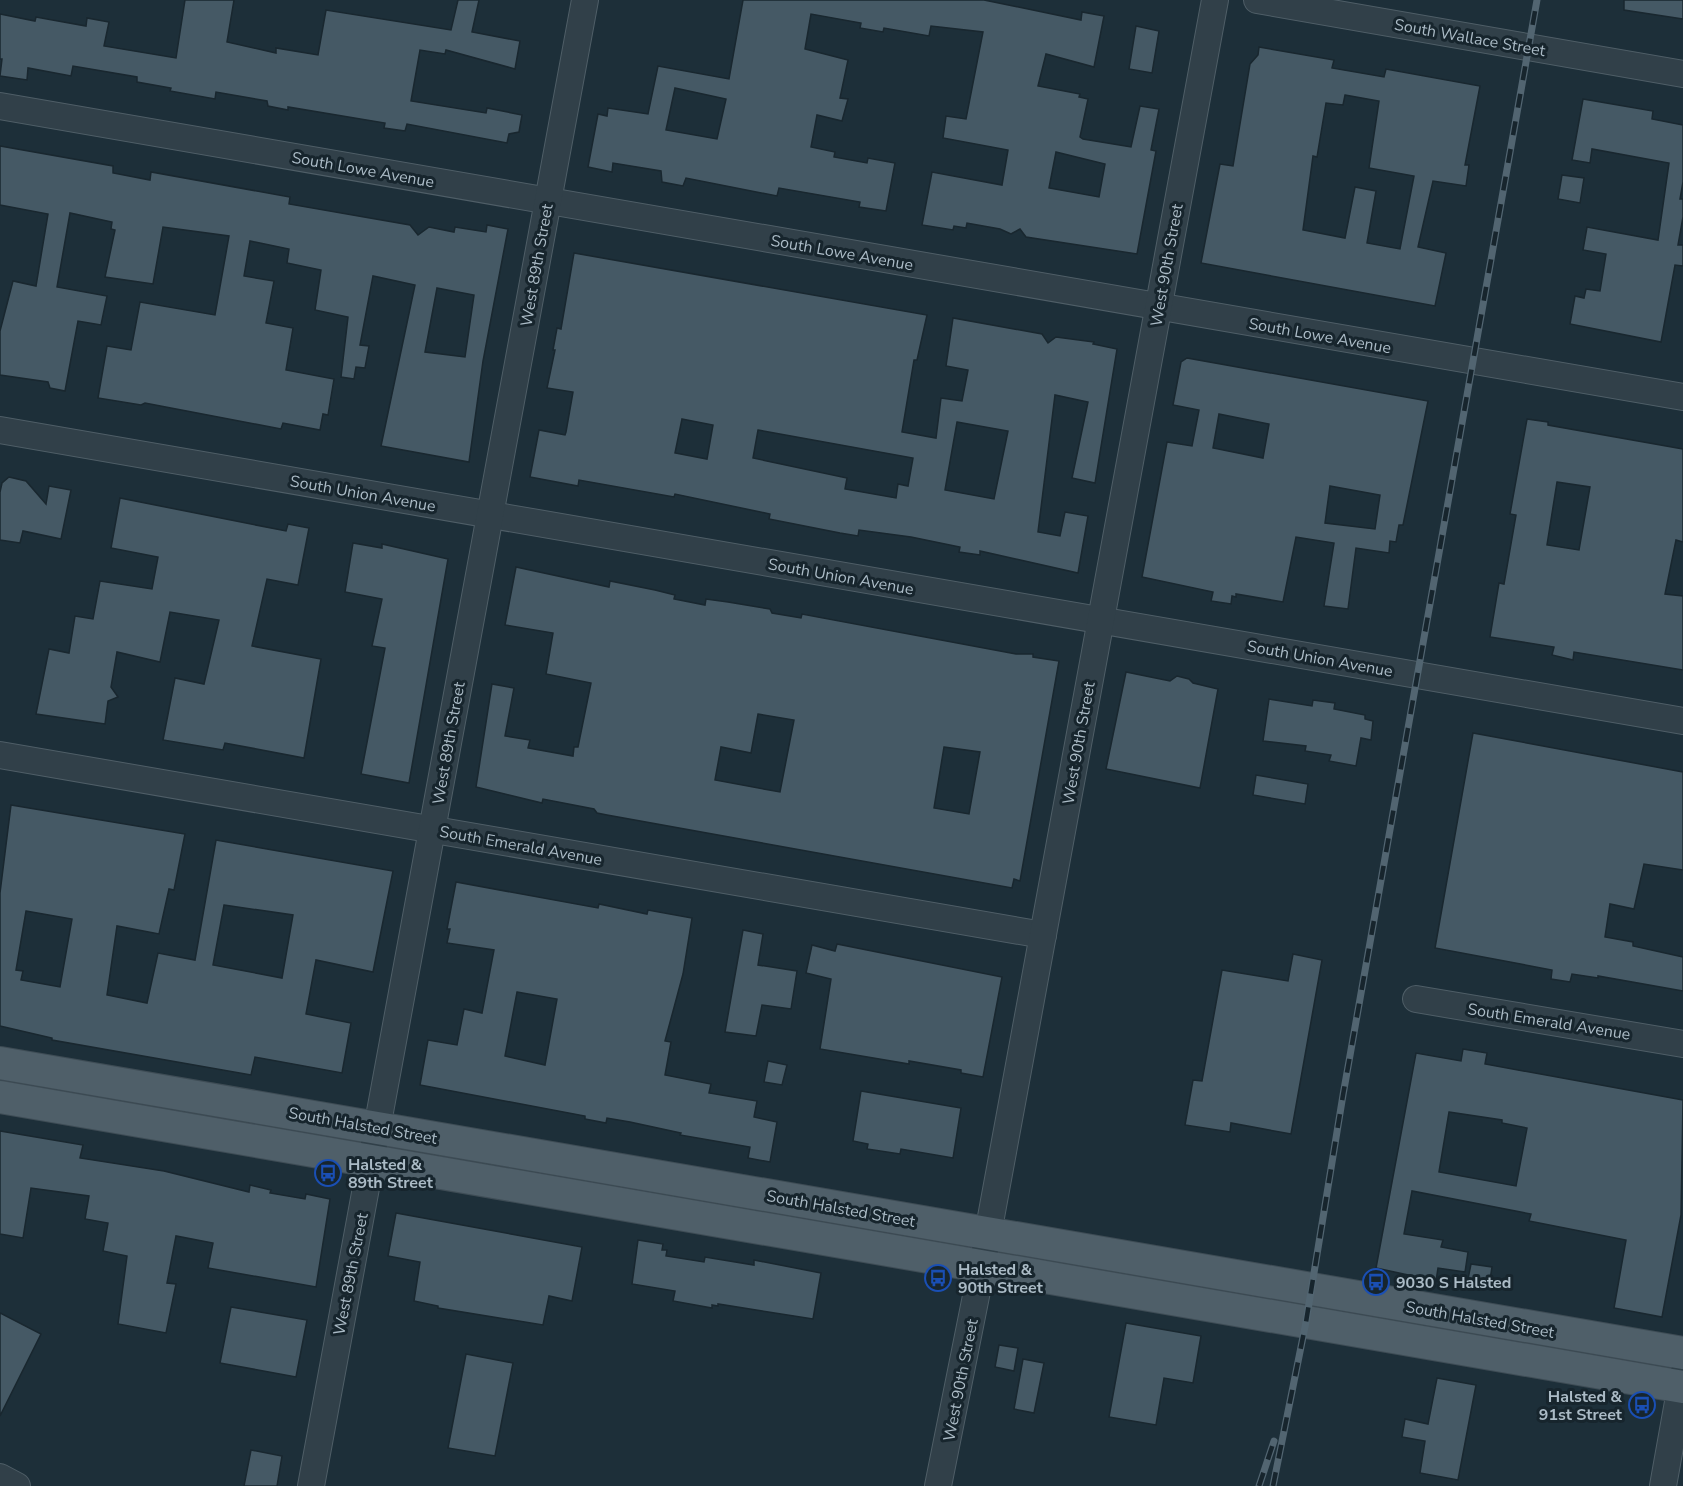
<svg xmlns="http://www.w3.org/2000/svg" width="1683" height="1486" font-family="'Nunito Sans',sans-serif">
	<rect width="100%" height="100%" fill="#1d2f39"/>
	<g fill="#455965" stroke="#19272f" stroke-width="1.5" fill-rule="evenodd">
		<path d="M185,0h49l-7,42 49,11v-5l42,7 8,-45 125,20 7,-30h21l-7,32 48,9 -5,28 -69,-19 -1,4 -25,-4 -9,51 75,12 1,-5 35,7 -3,17 -10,2 -2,9 -100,-19 -2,7 -21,-3 1,-5 -97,-16v3l-20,-4 -1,-5 -51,-9 -1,7 -45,-8 1,-3 -34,-6v-5l-64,-11 -2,10 -43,-8 -1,12 -27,-4 2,-17h-2v-45l35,7 1,-4 50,9 1,-8 22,4 -5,24 72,12z"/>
		<path d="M743,0h241l97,20 1,-8 22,4 -10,51 -48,-13 -8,32 42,8 -1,3 9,2 -8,38 3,2 48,8 9,-41 19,3 -8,41 5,1 -19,103 -111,-17 -6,-8 -9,5 -11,-5 -33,-6 -1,5 -12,-2 -1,4 -31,-5 10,-53 70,13 6,-35 -65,-12 3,-22 20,3 17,-87 -52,-6 -2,10 -45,-8 -1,4 -23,-4 1,-5 -50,-9 -6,35 43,11 -8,38 8,1 -6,22 -25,-6 -6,32 24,5 -1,5 33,6 1,-5 27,5 -9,48 -27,-4 1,-5 -81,-14 -2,8 -91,-18 -3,8 -21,-4 -1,-11 -48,-8 -1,9 -24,-5 10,-53 9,2 1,-8 40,6 10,-48 71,13zM675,88l51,11 -9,40 -51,-9zM1056,152l49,12 -6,33 -50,-9z"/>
		<path d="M1624,0h59v19l-59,-9z"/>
		<path d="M1136,26l23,5 -7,42 -23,-4z"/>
		<path d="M1259,47l75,13 -2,8 52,9 2,-8 94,17 -15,79h4l-3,21 -33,-5 -15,66 28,6 -11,53 -234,-43 19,-99 13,2 17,-102 8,-9zM1345,95l34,6 -10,67 45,8 -14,73 -33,-6 9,-52 -21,-4 -10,51 -42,-8 10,-74 4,1 9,-54 17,2z"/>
		<path d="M1583,99l70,12 -1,8 31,6v57l-3,17h3v18l-5,28h5v21l-8,-1 -14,77 -91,-18 5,-28 9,2 2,-9 14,2 6,-37 -23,-4 4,-23 71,13 11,-77 -77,-14 -2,14 -18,-3z"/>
		<path d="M0,146l113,20v7l37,7 1,-8 139,25 -1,7 121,21 8,10 11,-8 25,5 1,-5 31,5 1,-7 21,4 -25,132 -14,101 -88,-16 34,-161 -42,-9 -13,69 9,1 -4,22 -9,-1 -2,12 -13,-2 7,-60 -33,-7 6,-40 -34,-7 2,-14 -39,-8 -6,35 30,5 -8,42 27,5 -7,42 48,9 -6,36 -5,-1 -3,16 -37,-7 -2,6 -136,-26 -4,2 -43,-7 9,-52 24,4 9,-48 75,13 14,-79 -66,-9 -10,57 -48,-7 10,-47 -4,-1 1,-7 -42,-9 -13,74 50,9 -6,29 -23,-4 -13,70 -15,-3 -2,-6 -48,-7v-44l13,-50 23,5 12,-72 -48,-9zM437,288l37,7 -9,62 -40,-5z"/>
		<path d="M1562,175l22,3 -4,25 -22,-4z"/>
		<path d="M574,253l353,62 -10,45h-3l-12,72 34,6 5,-40 21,3 6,-31 -22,-4 7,-48 89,16 6,9 8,-6 38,5 -1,2 24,5 -22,134 -23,-5 16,-76 -33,-7 -17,137 22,4 5,-24 23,4 -10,57 -98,-22v4l-21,-3 1,-5 -49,-10 -52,-7 -1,6 -18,-3 -71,-14 1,-5 -95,-20 -1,3 -95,-17 -1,6 -48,-9 9,-47 26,5 1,-3 7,-40 -26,-4 8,-38h-2l4,-22 4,1zM682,419l31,6 -6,34 -32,-6zM957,422l51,9 -14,68 -49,-9zM758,430l155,28 -5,28 -10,-2 -2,14 -51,-9 2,-11 -94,-20z"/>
		<path d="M1187,358l241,43 -25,124h-4l-3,17 -6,-1 -1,12 -33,-5 -8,61 -24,-3 10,-63 -38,-6 -13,65 -47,-8v3l-4,-1 -1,8 -20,-3 2,-9 -71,-15 25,-135 25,4 7,-36 -26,-5 8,-43zM1219,414l50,10 -6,34 -50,-10zM1330,486l50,9 -5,34 -50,-6z"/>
		<path d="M1527,419l21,3v3l135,24v93l-7,-2 -11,54 18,2v74l-109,-18 -1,8 -21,-5 2,-8 -64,-10 9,-54 5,1 12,-69 -6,-1zM1557,482l33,5 -11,63 -32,-5z"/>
		<path d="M9,477l17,4 20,23 3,-18 22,4 -10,49 -38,-8 -3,12 -20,-3v-48l2,-9z"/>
		<path d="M120,498l166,33 2,-7 21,4 -11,57 -31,-6 -15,67 69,13 -17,99 -79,-15 -2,7 -60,-10 12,-62 29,6 15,-64 -49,-8 -10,50 -43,-10 -6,35 7,10 -10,4 -3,23 -69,-10 13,-65 20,4 6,-37 18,3 7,-38 52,8 6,-32 -47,-9z"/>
		<path d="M353,543l29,5v-4l66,15 -39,224 -48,-9 24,-126 -13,-2 10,-47 -37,-7z"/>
		<path d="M516,567l93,20 1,-6 45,9 20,5 -1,4 31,6 1,-6 22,3 42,7 2,4 29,5 1,-4 214,40h17v3l26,4 -39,220 -6,-2 -2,9 -405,-73 -10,-2 -3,-4 -51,-10 -1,4 -66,-16 16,-103 22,4 -9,48 25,4 -2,8 45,8 1,-9h4l13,-64 -45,-9 7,-41 -48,-8zM758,714l36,6 -14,72 -65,-12 6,-33 30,6zM944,747l36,5 -11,62 -35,-6z"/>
		<path d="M1126,672l44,9 7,-5 12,3 4,4 25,6 -18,99 -94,-19z"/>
		<path d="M1269,699l43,7 1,-6 22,3 -1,6 31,6v4l8,2 -2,19 -10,-2 -5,28 -27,-5 2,-6 -26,-4 1,-5 -43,-5z"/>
		<path d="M1473,733l210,39v98l-39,-6 -10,45 -24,-5 -5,33 28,5v4l50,11v34l-85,-15v2l-26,-4 -2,8 -19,-3 1,-9 -117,-22z"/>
		<path d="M1256,775l52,9 -3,20 -52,-9z"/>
		<path d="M11,805l174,29 -11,56 -5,-1 -10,45 -42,-8 -10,69 40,8 11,-50 37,7 21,-120 177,31 -20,101 -57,-12 -10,54 45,9 -9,50 -87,-16 -4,18 -199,-35v-2l-52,-12v-133zM224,905l69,10 -11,63 -69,-13zM26,911l46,8 -12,68 -39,-7 2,-9 -7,-1z"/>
		<path d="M456,882l142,26 1,-4 48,10 1,-4 44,8 -9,56 -18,67 6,1 -6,33 46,9 -2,9 48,8 -3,16 23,5 -7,40 -22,-4 2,-11 -70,-12 1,-2 -51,-11 -23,-4 -1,5 -21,-4v-3l-165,-31 8,-45 29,5 7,-36 18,4 12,-63 -47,-7 3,-14h-3zM517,992l40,7 -12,66 -40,-9z"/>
		<path d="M743,930l20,4 -5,31 39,6 -6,38 -29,-4 -6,31 -31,-4z"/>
		<path d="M837,944l165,33 -19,100 -22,-4v-3l-52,-9v3l-89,-15 11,-70 -25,-6 6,-28 23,6z"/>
		<path d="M1293,954l29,6 -31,174 -60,-11 -1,9 -45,-7 8,-45 9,1 20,-111 66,11z"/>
		<path d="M1463,1049l24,4 -2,11 198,36 -2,115 -19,102 -48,-9 12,-68 -97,-19 2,-7 -119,-23 -8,43 39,6 -2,7 27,5 -3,20 -27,-4 -2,13 -60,-13 40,-215 45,8zM1449,1112l53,8v3l25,5 -11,58 -77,-14z"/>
		<path d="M768,1061l19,4 -5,20 -18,-3z"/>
		<path d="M861,1091l100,17 -8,50 -52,-9 -1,5 -33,-5 1,-5 -15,-3z"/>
		<path d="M0,1131l83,14 -3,13 84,13 85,21 1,-7 21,5 -1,3 35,6 1,-5 24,5 -14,88 -108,-19 5,-25 -37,-7 -9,47 9,1 -10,49 -48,-9 9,-68 -24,-5 5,-28 -23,-4 4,-23 -58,-8 -8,50 -23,-4z"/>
		<path d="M396,1213l186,34 -10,54 -23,-5 -6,29 -105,-17v-2l-24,-5 6,-39 -32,-6z"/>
		<path d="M638,1240l25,4 -1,6h5l-1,6 38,6 1,-5 49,8v-5l67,13 -8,46 -95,-15v2l-6,-1v3l-39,-7 2,-10 -43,-7z"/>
		<path d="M1471,1264l21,3 -3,20 -22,-3z"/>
		<path d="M231,1307l76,13 -11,57 -76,-14z"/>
		<path d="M0,1313l41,21 -41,82z"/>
		<path d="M1126,1323l75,13 -8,47 -29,-5 -8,47 -47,-8z"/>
		<path d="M999,1345l19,3 -4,23 -19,-4z"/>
		<path d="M466,1354l47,9 -18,93 -47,-8z"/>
		<path d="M1023,1359l21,4 -10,50 -20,-4z"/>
		<path d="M1437,1378l39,7 -18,95 -38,-7 5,-32 -23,-4 3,-18 23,5z"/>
		<path d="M251,1450l31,6 -5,30h-33z"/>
	</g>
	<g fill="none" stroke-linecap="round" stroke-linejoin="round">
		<defs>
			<g id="minor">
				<path d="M1257,0l426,74"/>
				<path d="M0,106l1683,291"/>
				<path d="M0,430l1683,291"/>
				<path d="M0,755l1043,180"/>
				<path d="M1416,999l267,45"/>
				<path d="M0,1477l17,9"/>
				<path d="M311,1486l274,-1486"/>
				<path d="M938,1486l44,-220 233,-1266"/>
				<path d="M1663,1486l20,-112"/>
			</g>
			<g id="major">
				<path d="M0,1063l1683,290"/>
				<path d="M0,1097l1683,290"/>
			</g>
		</defs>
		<use href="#minor" stroke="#4f5e67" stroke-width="28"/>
		<use href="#major" stroke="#3e4c55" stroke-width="34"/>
		<use href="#minor" stroke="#314049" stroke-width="26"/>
		<use href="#major" stroke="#4f5f69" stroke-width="32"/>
		<defs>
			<g id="rail">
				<path d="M1259,1486l15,-45"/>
				<path d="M1273,1486l33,-164 37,-227 194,-1095"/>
			</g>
		</defs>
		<use href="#rail" stroke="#526571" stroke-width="7"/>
		<use href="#rail" stroke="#17252d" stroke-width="4.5" stroke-dasharray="14" stroke-linecap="butt"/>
	</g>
	<defs>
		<symbol id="bus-ring" viewBox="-11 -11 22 22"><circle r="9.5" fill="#17252d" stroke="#1a4fb4" stroke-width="1.5"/><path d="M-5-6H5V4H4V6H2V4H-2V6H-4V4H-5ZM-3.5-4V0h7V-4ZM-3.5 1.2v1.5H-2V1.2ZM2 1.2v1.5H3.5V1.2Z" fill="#1a4fb4"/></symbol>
	</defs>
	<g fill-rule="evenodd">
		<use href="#bus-ring" x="313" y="1158" width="30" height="30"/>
		<use href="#bus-ring" x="923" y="1263" width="30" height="30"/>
		<use href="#bus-ring" x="1361" y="1267" width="30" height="30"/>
		<use href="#bus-ring" x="1627" y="1390" width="30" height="30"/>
	</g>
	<g text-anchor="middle" stroke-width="6" stroke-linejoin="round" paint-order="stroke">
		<g font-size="16" fill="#abbbc6" stroke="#17252d">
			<text transform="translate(1470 37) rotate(10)" y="6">South Wallace Street</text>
			<text transform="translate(363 169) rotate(10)" y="6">South Lowe Avenue</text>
			<text transform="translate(842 252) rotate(10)" y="6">South Lowe Avenue</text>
			<text transform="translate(536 265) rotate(-80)" y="6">West 89th Street</text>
			<text transform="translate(1166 265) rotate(-80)" y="6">West 90th Street</text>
			<text transform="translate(1320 335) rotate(10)" y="6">South Lowe Avenue</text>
			<text transform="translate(363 493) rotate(10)" y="6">South Union Avenue</text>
			<text transform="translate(841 576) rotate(10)" y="6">South Union Avenue</text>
			<text transform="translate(1320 658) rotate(10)" y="6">South Union Avenue</text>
			<text transform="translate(448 743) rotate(-80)" y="6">West 89th Street</text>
			<text transform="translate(1078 743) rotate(-80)" y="6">West 90th Street</text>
			<text transform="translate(521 845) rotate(10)" y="6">South Emerald Avenue</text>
			<text transform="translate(1549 1021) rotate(9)" y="6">South Emerald Avenue</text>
			<text transform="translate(363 1125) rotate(10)" y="6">South Halsted Street</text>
			<text transform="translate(841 1208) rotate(10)" y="6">South Halsted Street</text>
			<text transform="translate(350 1274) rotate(-79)" y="6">West 89th Street</text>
			<text transform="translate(1480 1319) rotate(10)" y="6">South Halsted Street</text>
			<text transform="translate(960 1380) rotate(-79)" y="6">West 90th Street</text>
		</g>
		<g font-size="16" font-weight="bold" fill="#abbbc6" stroke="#17252d" text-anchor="start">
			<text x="348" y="1170">Halsted &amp;<tspan x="348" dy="18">89th Street</tspan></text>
			<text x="958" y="1275">Halsted &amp;<tspan x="958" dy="18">90th Street</tspan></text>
			<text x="1396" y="1288">9030 S Halsted</text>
			<text x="1622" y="1402" text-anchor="end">Halsted &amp;<tspan x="1622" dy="18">91st Street</tspan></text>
		</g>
	</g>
</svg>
